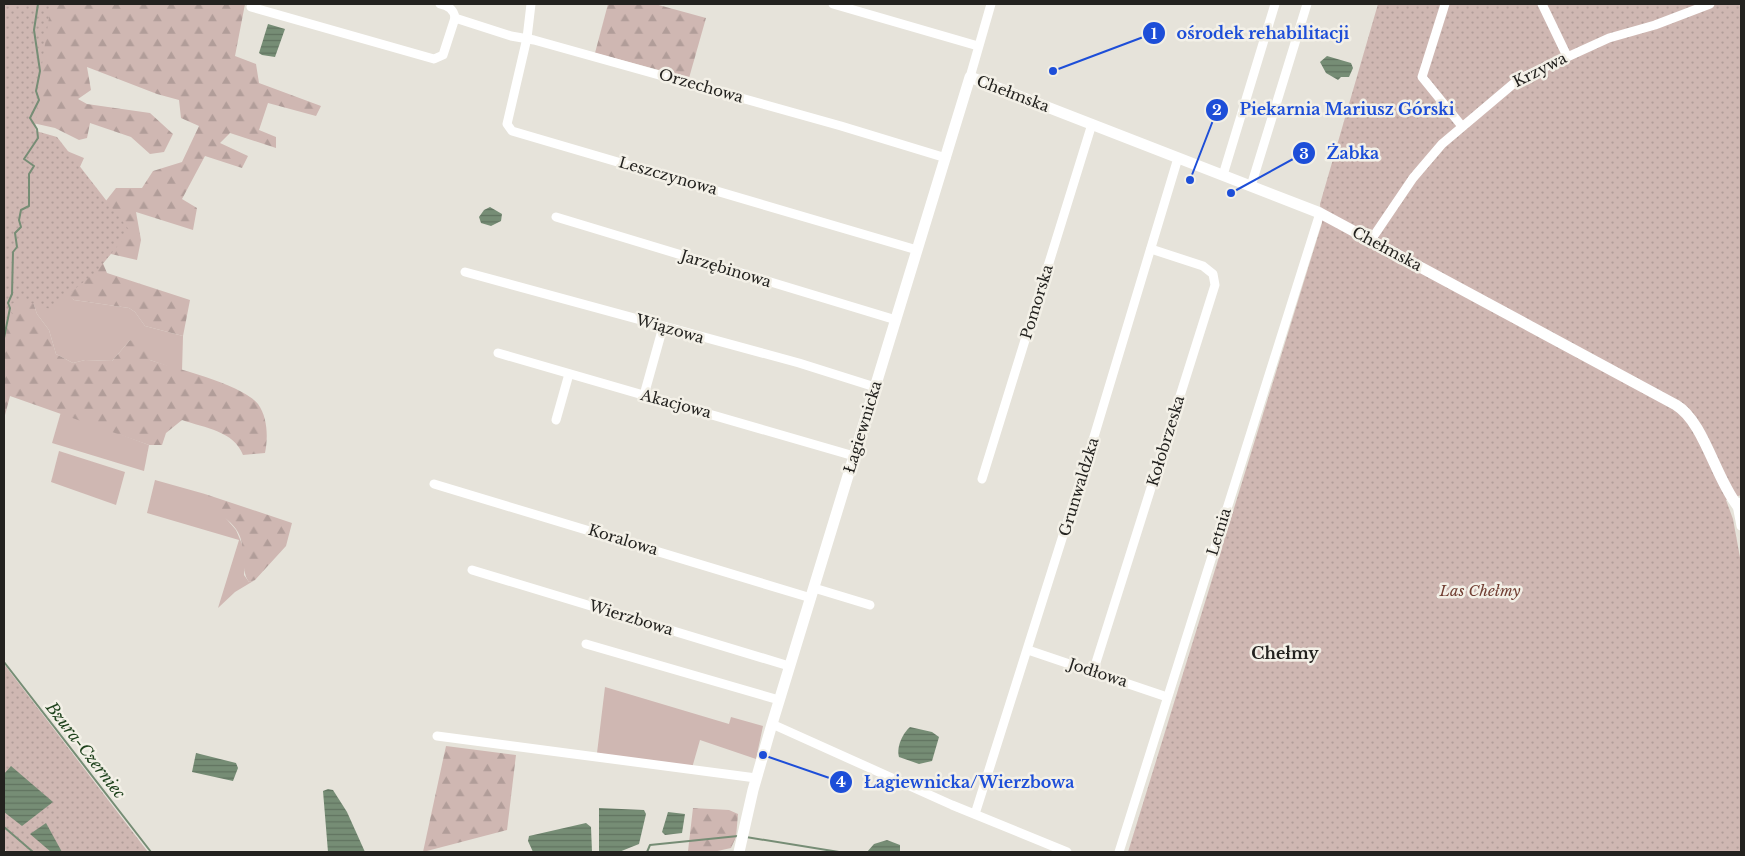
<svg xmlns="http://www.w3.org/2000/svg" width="1745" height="856" font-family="'Libre Baskerville',serif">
	<defs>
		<pattern id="forest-firs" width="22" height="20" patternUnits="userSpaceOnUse" patternTransform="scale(1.25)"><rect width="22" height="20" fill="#cfb7b2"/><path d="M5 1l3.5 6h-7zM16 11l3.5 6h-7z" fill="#b19d99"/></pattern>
		<pattern id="park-dots" width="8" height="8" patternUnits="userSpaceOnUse" patternTransform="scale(1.25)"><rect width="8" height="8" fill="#cfb7b2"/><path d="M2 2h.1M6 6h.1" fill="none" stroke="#b19d99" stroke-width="1.8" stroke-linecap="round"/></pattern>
		<pattern id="water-rules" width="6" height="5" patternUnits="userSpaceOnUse" patternTransform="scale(1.25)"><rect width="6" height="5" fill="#768d75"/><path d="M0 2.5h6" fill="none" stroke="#60735f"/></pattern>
	</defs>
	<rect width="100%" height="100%" fill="#e6e3da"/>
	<g fill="#cfb7b2">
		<path d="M35,264l39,36 55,8 6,4 10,14 38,10 -1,35 -32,-11 -20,-20 -18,21 -27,-1 -12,3 -17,-9 -7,-24 -12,-16 -11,-33z"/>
		<path d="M61,412l88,33 -5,26 -92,-28z"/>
		<path d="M59,451l66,21 -9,33 -65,-23z"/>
		<path d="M155,480l50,14 31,36 9,21 -1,24 5,7 6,-2 -20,12 -17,16 21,-68 -92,-27z"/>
		<path d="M605,687l124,37 2,-7 32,9 -7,33 -56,-19 -8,28 -95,-15z"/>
	</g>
	<g fill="url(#forest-firs)">
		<path d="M4,4h241l-10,52 21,8 3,19 62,23 -5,10 -48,-13 -9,27 17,7v11l-46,-15 -10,10 28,13 -6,12 -37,-12 -23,43 15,9 -4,22 -57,-18 5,28 -4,20 -39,-9 9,22 83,27 -7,36 -38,-10 -10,-14 -6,-4 -55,-8 -11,-8 -37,-11 11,33 12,16 7,24 17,9 12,-3 27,1 18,-21 18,8 2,12c27,9 92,24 108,44 10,14 10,34 7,49l-22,2c-9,-24 -38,-27 -61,-35l-16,13 -4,12h-13l-139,-49 -6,23v-146l34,-134 46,19 -10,22 20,36 22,-28h26l11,-17 29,-9 17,-36 -18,-8 -2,-18 -22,-6 -70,-27 4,23 -13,9 9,5 63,9 23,21 -9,18 -14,2 -19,-17 -41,-14 -3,15 -8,2 -24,-12 -40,-9z"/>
		<path d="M608,4h47l51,14 -17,60 -94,-25z"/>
		<path d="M205,494l87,29 -6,23 -31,34 -6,2c-10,-14 -1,-36 -13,-53 -10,-14 -24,-16 -31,-35z"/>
		<path d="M446,746l70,9 -9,75 -84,22z"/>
		<path d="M693,808l36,2 9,4 -2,23 -5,11 -18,4h-33l8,-1z"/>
	</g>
	<g fill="url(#park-dots)">
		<path d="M4,4h47l-13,87 2,13 -3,3c1,8 -3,15 -1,24l21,6 73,94 -34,41 -46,37 -30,-9 -13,6 6,8 -8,8 2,6 -3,25z"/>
		<path d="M1378,4h363v491l-15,5 7,19 8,44v289h-613l194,-629 -2,-19z"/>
		<path d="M4,664l144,188h-141l-3,-4z"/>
	</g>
	<g fill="url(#water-rules)">
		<path d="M268,24l17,5 -10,28 -13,-2 -3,-2z"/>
		<path d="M1327,56l24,7 2,5 -4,9h-8l-3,3 -12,-7 -6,-11z"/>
		<path d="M490,207l12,7 -1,7 -10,5 -10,-3 -2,-6 5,-7z"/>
		<path d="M910,727l22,5 7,5 -7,24 -13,3 -20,-7c-3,-10 4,-24 11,-30z"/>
		<path d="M196,753l40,10 2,5 -5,13 -41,-9z"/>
		<path d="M11,766l42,36 -31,24 -18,-14v-38z"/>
		<path d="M328,789l5,1 14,22 18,40h-37l-5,-61z"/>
		<path d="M599,808l45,2 2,4 -7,30 -20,8h-20z"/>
		<path d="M668,812l17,2 -3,19 -17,2 -3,-3z"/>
		<path d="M46,823l16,29h-11l-21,-18z"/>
		<path d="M586,823l5,4 1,25h-59l-5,-11 1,-5z"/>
		<path d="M887,840l13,5v7h-33l7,-8z"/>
	</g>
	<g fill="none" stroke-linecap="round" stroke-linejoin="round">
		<g stroke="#768d75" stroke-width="2">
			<path d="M4,338l6,-30 -2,-5 4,-9 1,-42 4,-5 -2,-14 6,-6 -2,-7 2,-10 8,-4v-32l5,-8 -10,-7 14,-21 -1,-9 -7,-11 9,-18 -3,-9 4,-20 -6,-41 4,-26"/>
			<path d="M4,662l147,190"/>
			<path d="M4,827l29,25"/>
			<path d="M746,837l93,15"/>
			<path d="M647,852l3,-7 88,-9"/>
		</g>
		<g stroke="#fff" stroke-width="9">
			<path d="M440,4c8,2 14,5 15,14l56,18 23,4 307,86 105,32"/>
			<path d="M531,4l-4,34 -20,86 5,7 405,119"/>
			<path d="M833,4l145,42"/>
			<path d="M1445,4l-23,73 39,48"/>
			<path d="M1542,4l25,52"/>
			<path d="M251,7l183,52 9,-4 12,-37"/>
			<path d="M970,77l21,-73"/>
			<path d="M1223,175l52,-171"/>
			<path d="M1251,186l56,-182"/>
			<path d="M556,217l340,103"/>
			<path d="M1371,240l42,-62 29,-34 77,-65 90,-41 46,-13 55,-21"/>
			<path d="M465,272l334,91 76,24"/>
			<path d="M498,353l356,103"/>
			<path d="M644,395l19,-68"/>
			<path d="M556,420l13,-46"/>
			<path d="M982,479l110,-355"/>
			<path d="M434,484l377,114"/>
			<path d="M1737,505l4,21"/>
			<path d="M472,570l317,96"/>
			<path d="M814,588l56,17"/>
			<path d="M586,644l193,56"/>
			<path d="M1028,650l139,47"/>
			<path d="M1093,672l122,-387 -2,-11 -10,-8 -52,-17"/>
			<path d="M772,724l180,81 115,47"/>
			<path d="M437,736l319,42"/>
			<path d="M975,814l115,-364 88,-292"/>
			<path d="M1119,852l201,-639"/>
		</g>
		<path stroke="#fff" stroke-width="11" d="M739,852l14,-62 19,-66 198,-647 350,136 356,192c28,17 39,72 61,100l4,-2"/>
	</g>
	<g text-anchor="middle" stroke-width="5" stroke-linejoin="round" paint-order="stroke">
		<g font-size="15" fill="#23221f" stroke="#f3f0e7">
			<text transform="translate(1540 70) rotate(-27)" y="5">Krzywa</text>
			<text transform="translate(701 86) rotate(16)" y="5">Orzechowa</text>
			<text transform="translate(1013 94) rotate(21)" y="5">Chełmska</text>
			<text transform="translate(668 176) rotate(16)" y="5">Leszczynowa</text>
			<text transform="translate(1387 249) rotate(28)" y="5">Chełmska</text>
			<text transform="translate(726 269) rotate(17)" y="5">Jarzębinowa</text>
			<text transform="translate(1037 302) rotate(-73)" y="5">Pomorska</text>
			<text transform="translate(670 329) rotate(16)" y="5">Wiązowa</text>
			<text transform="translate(676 404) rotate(15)" y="5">Akacjowa</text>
			<text transform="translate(863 427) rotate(-73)" y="5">Łagiewnicka</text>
			<text transform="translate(1166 441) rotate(-73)" y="5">Kołobrzeska</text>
			<text transform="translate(1079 487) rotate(-73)" y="5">Grunwaldzka</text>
			<text transform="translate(1219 532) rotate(-73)" y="5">Letnia</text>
			<text transform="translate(623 540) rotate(17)" y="5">Koralowa</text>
			<text transform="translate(631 618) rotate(17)" y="5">Wierzbowa</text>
			<text transform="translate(1098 673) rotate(18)" y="5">Jodłowa</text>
		</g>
		<g font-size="15" font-style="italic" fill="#713e32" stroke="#f3f0e7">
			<text x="1480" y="596">Las Chełmy</text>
		</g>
		<g font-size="16" font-weight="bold" fill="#23221f" stroke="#f3f0e7">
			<text x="1285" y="659">Chełmy</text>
		</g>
		<g font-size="16" font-style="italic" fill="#1e421c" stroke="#f3f0e7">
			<text transform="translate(86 750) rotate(52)" y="6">Bzura-Czerniec</text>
		</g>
	</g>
	<path fill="none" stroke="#1d4ed8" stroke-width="2" d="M1053 71L1154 33M1190 180L1217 110M1231 193L1304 153M763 755L841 782"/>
	<g fill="#1d4ed8" stroke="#f3f0e7" stroke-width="2">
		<circle cx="1053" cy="71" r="5"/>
		<circle cx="1190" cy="180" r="5"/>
		<circle cx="1231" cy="193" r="5"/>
		<circle cx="763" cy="755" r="5"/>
		<circle cx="1154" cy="33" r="12"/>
		<circle cx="1217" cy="110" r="12"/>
		<circle cx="1304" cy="153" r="12"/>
		<circle cx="841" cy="782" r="12"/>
	</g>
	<g font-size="15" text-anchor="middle" font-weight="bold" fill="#fff">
		<text x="1154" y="39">1</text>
		<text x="1217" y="115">2</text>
		<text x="1304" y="159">3</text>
		<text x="841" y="787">4</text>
	</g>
	<g font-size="16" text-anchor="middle" font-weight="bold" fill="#1d4ed8" stroke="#f3f0e7" stroke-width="5" stroke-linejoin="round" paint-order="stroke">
		<text x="1263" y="39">ośrodek rehabilitacji</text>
		<text x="1347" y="115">Piekarnia Mariusz Górski</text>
		<text x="1353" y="159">Żabka</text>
		<text x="969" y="788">Łagiewnicka/Wierzbowa</text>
	</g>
	<rect width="1745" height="856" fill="none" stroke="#23221f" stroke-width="10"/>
</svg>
